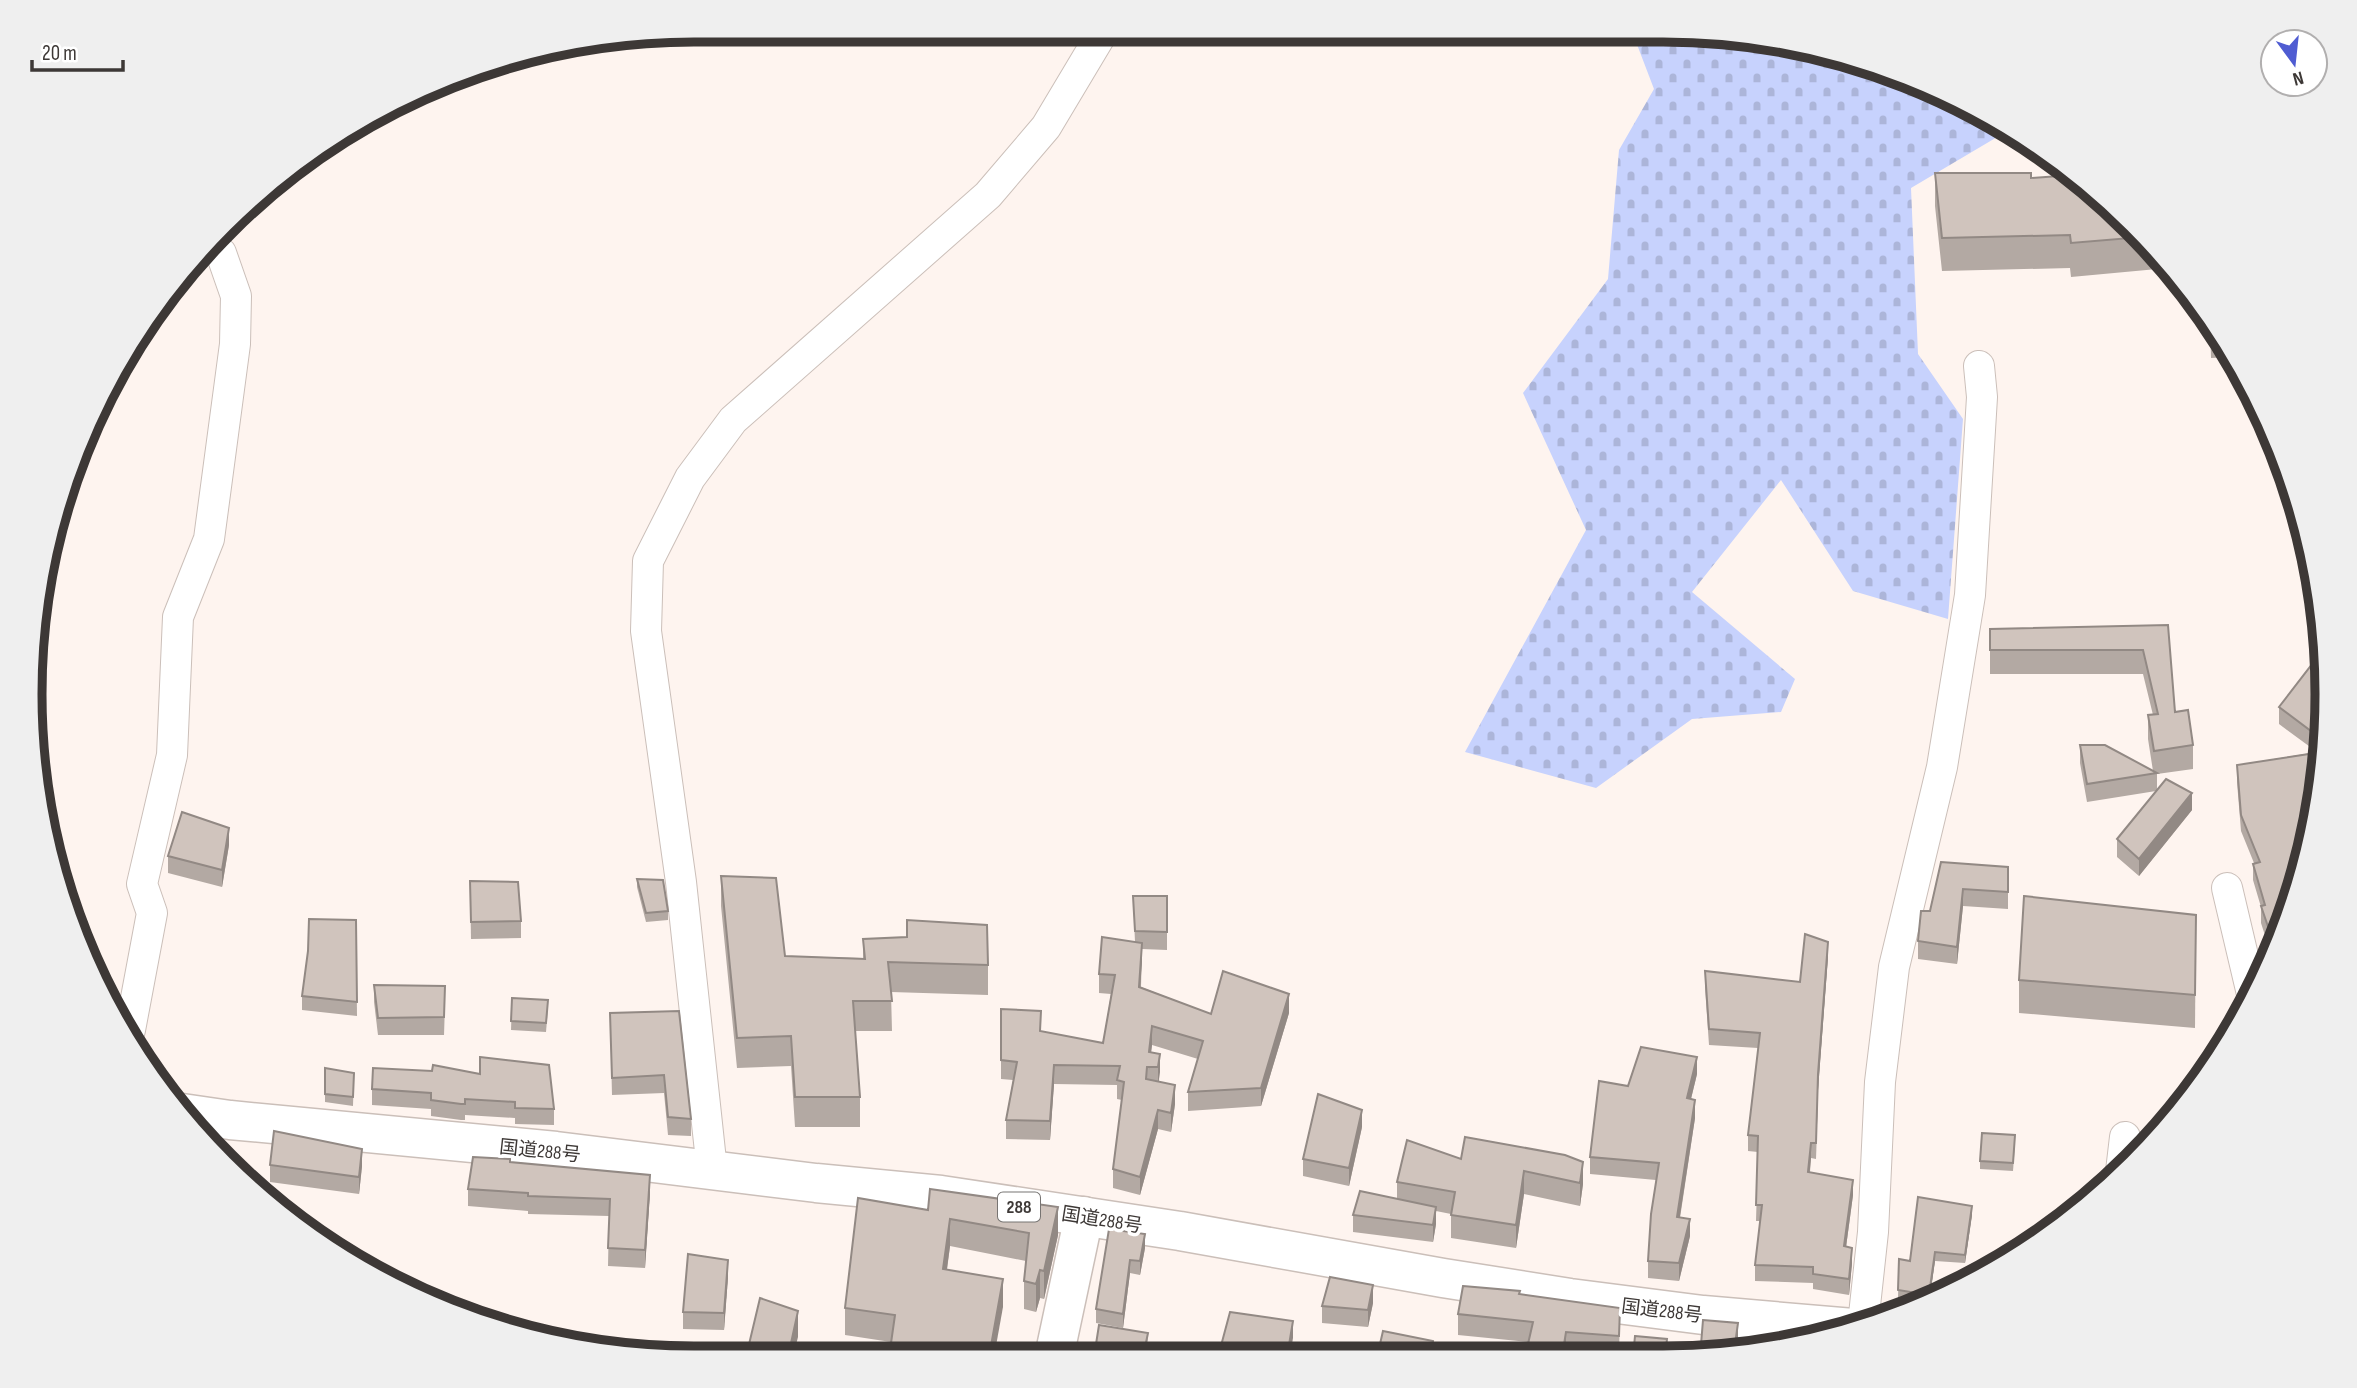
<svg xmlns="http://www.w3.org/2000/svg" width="2357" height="1388" font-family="'Sofia Sans Condensed','Noto Sans JP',sans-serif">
	<defs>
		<pattern id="cemetery-stones" width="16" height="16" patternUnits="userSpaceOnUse" patternTransform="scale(1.75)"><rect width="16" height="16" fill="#c7d2fd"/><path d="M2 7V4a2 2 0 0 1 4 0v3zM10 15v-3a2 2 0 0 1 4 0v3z" fill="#acb5d9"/></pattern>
	</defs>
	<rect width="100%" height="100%" fill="#fef4ef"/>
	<path fill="url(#cemetery-stones)" d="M1634,31h73l170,34 132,65 -98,58 7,166 45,65 -15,200 -95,-28 -72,-111 -89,112 103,87 -14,33 -89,7 -96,69 -131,-36 121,-222 -63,-137 85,-114 11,-129 35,-61 -21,-55z"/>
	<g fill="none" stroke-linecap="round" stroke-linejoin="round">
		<defs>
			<g id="minor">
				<path d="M2227,888l25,106"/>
				<path d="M130,1030l22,-117 -10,-29 30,-129 6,-138 31,-78 26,-195 1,-48 -15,-43 -8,-5"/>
				<path d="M712,1170l-31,-288 -35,-251 2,-70 42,-83 43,-58 255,-225 58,-68 58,-97"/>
				<path d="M2121,1171l4,-34"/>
				<path d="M1863,1324l10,-92 7,-150 14,-115 48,-200 28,-172 12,-198 -3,-31"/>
			</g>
			<path id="major" d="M1054,1357l30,-141"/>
			<path id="highway" d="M182,1113l48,7 326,31 260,32 125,12 239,36 263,47 127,20 133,17 150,13"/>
		</defs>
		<use href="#minor" stroke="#cbbfb9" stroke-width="32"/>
		<use href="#major" stroke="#cbbfb9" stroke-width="41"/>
		<use href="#highway" stroke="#cbbfb9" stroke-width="41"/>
		<use href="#minor" stroke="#fff" stroke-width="30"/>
		<use href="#major" stroke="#fff" stroke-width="38"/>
		<use href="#highway" stroke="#fff" stroke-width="38"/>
	</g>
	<g fill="#b3a9a3">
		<path d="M1935,173l96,5 102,47 35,43 -97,9 -1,-9 -128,3 -7,-65z"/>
		<path d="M2210,318l6,7 17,32 -22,1z"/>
		<path d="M2168,625l7,87 18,33v24l-36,5v16l35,20 -53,66 -22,-19v-18l39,-48 -69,11 -7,-39v-18l73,26 -5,-32v-24h5l-10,-41h-153v-45z"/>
		<path d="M2327,694l-13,130 -37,125 -11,18v-12l5,-1 -10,-31v-16l-8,-27v-16l1,-1 -13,-32 -4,-49v-17l80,-13 -38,-28v-17z"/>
		<path d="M229,845l-7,42 -54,-14v-17z"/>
		<path d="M1941,862l67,5v42l-45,-3 -6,58 -39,-5v-18l12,-30z"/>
		<path d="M721,876l64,80 78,2v-19l44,-2v-17l81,45v30l-97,-3 1,39h-37l5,66v30h-65l-4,-61 -54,2 -16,-162z"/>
		<path d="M637,879l31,32v9l-22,2 -9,-35z"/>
		<path d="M470,881l51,40v17l-50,1z"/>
		<path d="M1133,896h34v54l-25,-1 -1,38 70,27 78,-1 -28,93 -73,5v-19l10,-33 -46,-14 -1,7 9,2 -1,28 16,22 -4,28 -13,-3 -18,66 -27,-7v-19l9,-69 -5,-1v-14l-63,-1 -4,56 -44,-1v-19l7,-40 -12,-1v-70l40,22 62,12 8,-49 -12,-1v-19l36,-32z"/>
		<path d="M2196,915l-1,113 -176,-15v-33z"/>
		<path d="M356,920l1,96 -55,-6v-14l6,-45z"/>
		<path d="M1828,957l-10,133 -2,69 -5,-1 -1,14 43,23 -7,52 6,16 -3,32 -36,-6v-6l-58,-2v-16l6,-44h-5l2,-69 -10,-1v-16l10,-87 -49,-3 -4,-58v-16l95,11z"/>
		<path d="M374,985l71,18 -1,32h-66l-4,-33z"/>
		<path d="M512,998l36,10 -2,24 -35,-2z"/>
		<path d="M679,1011l12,108v17l-23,-1 -4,-42 -52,2 -2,-82z"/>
		<path d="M480,1057l74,52v16l-39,-1v-6l-50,-3v5h-4l-30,-4v-7l-59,-4v-16l108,-15z"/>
		<path d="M325,1068l29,5 -1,33 -28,-4z"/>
		<path d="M1697,1074l-6,25 4,19 -15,100 10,18 -11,45 -31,-3v-17l8,-81 -66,-6v-17l38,-71z"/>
		<path d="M1362,1127l-13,59 -46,-10v-17z"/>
		<path d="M1465,1137l118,47 -3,22 -56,-12 -8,54 -65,-10v-24l-15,-3v13l-3,18 -80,-10v-17l44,-16v-17l64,-23z"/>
		<path d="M2015,1144l-2,27 -33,-2v-8z"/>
		<path d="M510,1162l140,31 -5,75 -37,-2 1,-50 -81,-2v-3l-60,-5v-17z"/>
		<path d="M270,1165l92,1 -3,28 -89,-12z"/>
		<path d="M858,1198l200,37 -14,64 -4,-1 -4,14 -12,-3v-28l2,-20 -76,-15 -3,24 56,37 -112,35 -46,-7v-27z"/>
		<path d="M1972,1215l-7,48 -30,-2 -5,35 -14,6 -18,-4 1,-39 11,2z"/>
		<path d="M1109,1229l36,19 -5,27 -10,-2 -7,55 -27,-5v-14z"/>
		<path d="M728,1277l-4,53 -41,-1v-17z"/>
		<path d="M1520,1294l100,14 -1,49 -53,-4 -38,-11 -70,-7v-21z"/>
		<path d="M1373,1303l-5,24 -46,-4v-17z"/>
	</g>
	<g fill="#928984">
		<path d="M2192,793v17l-53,66v-17z"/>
		<path d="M229,828v17l-7,42v-17z"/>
		<path d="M1963,889v17l-6,58v-17z"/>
		<path d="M1828,942v15l-10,133 -2,69 2,-85z"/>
		<path d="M1142,943v18l-3,44v-18z"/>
		<path d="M1289,994v19l-28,93v-18z"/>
		<path d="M1152,1026v19l-3,25v-18z"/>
		<path d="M1160,1054v18l-2,13v-18z"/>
		<path d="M1697,1057v17l-10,41v-17z"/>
		<path d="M1054,1065v19l-4,56v-19z"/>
		<path d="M1175,1085v19l-4,28v-19z"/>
		<path d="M1695,1100v18l-18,117v-18z"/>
		<path d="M1158,1110v19l-18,66v-18z"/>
		<path d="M1362,1110v17l-13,59v-18z"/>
		<path d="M1811,1143v15l-3,30v-16z"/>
		<path d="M362,1149v17l-3,28v-17z"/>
		<path d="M1583,1162v22l-3,22v-23z"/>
		<path d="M1524,1171v23l-8,54v-23z"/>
		<path d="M650,1175v18l-5,75v-18z"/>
		<path d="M1853,1180v15l-9,67v-16z"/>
		<path d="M1972,1206v9l-7,48v-8z"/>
		<path d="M1058,1207v28l-14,64v-28z"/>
		<path d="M1436,1207v17l-3,18v-17z"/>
		<path d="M950,1219v27l-7,51v-28z"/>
		<path d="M1690,1219v17l-11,45v-18z"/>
		<path d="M1145,1234v14l-5,27v-14z"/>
		<path d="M1852,1248v15l-3,32v-16z"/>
		<path d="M1935,1252v9l-5,35 -1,1z"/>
		<path d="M728,1260v17l-4,53v-17z"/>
		<path d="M1130,1260v13l-7,55v-14z"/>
		<path d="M1040,1270v28l-4,14v-28z"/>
		<path d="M1003,1279v28l-9,50h-5z"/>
		<path d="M1373,1285v18l-5,24v-17z"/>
		<path d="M798,1311v26l-5,20h-5z"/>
		<path d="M1293,1321v17l-3,19h-3z"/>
		<path d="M1738,1323v17l-2,12h-2z"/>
		<path d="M1566,1332v25h-4z"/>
		<path d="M1148,1333l-2,24h-3z"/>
	</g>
	<g fill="#d0c4bd" stroke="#928984" stroke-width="2">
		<path d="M1935,173h96v5l42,-3 60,50 10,12 -72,6 -1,-8 -128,3z"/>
		<path d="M2168,625l7,87 13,-2 5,35 -39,6 -6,-36 10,-1 -15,-64h-153v-21z"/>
		<path d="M2323,650l4,44 -4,46 -44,-33z"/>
		<path d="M2080,745h25l52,28 -70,11z"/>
		<path d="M2322,752l-8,72 -38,126 -15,-44 4,-1 -12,-41 7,-2 -19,-47 -4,-50z"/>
		<path d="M2166,779l26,14 -53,66 -22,-20z"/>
		<path d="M182,812l47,16 -7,42 -54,-14z"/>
		<path d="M1941,862l67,5v25l-45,-3 -6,58 -39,-6 3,-30h9z"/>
		<path d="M721,876l55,2 9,78 80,3 -2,-20 44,-2v-17l80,5 1,40 -100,-3 4,39h-39l7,96h-65l-4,-61 -54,2z"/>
		<path d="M637,879l26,1 5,31 -22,2z"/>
		<path d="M470,881l48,1 3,39 -50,1z"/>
		<path d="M1133,896h34v36l-32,-1z"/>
		<path d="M2024,896l172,19 -1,80 -176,-15z"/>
		<path d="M309,919l47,1 1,82 -55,-6 6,-45z"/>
		<path d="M1805,934l23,8 -10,132 -2,69h-5l-3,29 45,8 -9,66 8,2 -3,31 -36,-5v-7l-58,-2 7,-60h-6l2,-69 -10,-1 12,-102 -51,-4 -4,-58 95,11z"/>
		<path d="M1102,937l40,6 -3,44 72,27 12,-43 66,23 -28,94 -73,4 15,-51 -51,-15 -3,26 11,2 -2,13h-11l-1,12 29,6 -4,28 -13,-3 -18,67 -27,-8 11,-87 -7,-2 3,-14 -66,-1 -4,56 -44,-1 11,-58 -16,-2v-51l40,2 -1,20 63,12 12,-68 -16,-1z"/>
		<path d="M2274,953l-5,10 -3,-8z"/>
		<path d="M374,985l71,1 -1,31 -66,1z"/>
		<path d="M512,998l36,2 -2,23 -35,-2z"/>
		<path d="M679,1011l12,108 -23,-2 -4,-42 -52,3 -2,-65z"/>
		<path d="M1641,1047l56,10 -10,41 8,2 -18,117 13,2 -11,44 -31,-2 3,-47 8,-51 -69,-6 9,-76 29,5z"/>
		<path d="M480,1057l69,8 5,44 -39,-1v-6l-50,-3v5h-4l-30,-4v-7l-59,-4 1,-21 59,3 1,-6 47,9z"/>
		<path d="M325,1068l29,5 -1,24 -28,-3z"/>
		<path d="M1318,1094l44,16 -13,58 -46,-9z"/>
		<path d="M274,1131l88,18 -3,28 -89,-12z"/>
		<path d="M1982,1133l33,2 -2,28 -33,-2z"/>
		<path d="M1465,1137l100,18 18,7 -3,21 -56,-12 -8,54 -65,-10 4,-23 -58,-10 10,-42 54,19z"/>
		<path d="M473,1157l37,2v3l140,13 -5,75 -37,-2 2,-49 -82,-3v-3l-60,-4z"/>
		<path d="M930,1189l128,18 -14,64 -4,-1 -4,14 -12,-3 5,-48 -79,-14 -7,50 60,10 -14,78h-100l6,-42 -50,-7 13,-110 70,12z"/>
		<path d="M1360,1191l76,16 -3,18 -80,-10z"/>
		<path d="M1918,1197l54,9 -7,49 -30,-3 -6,43 -31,-5 1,-31 11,2z"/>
		<path d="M1109,1229l36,5 -5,27 -10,-1 -7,54 -27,-5z"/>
		<path d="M688,1254l40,6 -4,53 -41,-1z"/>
		<path d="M1330,1277l43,8 -5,25 -46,-4z"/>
		<path d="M1463,1286l57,5 -1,3 101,14 -1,28 -53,-4 -4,25h-37l8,-35 -75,-8z"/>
		<path d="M760,1298l38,13 -10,46h-42z"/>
		<path d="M1230,1312l63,9 -6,36h-69z"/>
		<path d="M1703,1320l35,3 -4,29 -34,5z"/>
		<path d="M1099,1325l49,8 -5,24h-49z"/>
		<path d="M1383,1331l50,10 -2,16h-54z"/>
		<path d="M1635,1336l32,3 -2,18h-32z"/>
	</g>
	<g text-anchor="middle" stroke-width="7" stroke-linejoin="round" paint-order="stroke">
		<rect fill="#fff" stroke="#777472" stroke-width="2" x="998" y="1192.5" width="42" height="29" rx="5"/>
		<g font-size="18" font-weight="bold" fill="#3d3836">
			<text x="1019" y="1213">288</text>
		</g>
		<g font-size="19" fill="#3d3836" stroke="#fff">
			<text transform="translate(540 1150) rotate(6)" y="7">国道288号</text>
			<text transform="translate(1102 1219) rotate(9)" y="7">国道288号</text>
			<text transform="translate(1662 1310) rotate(7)" y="7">国道288号</text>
		</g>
	</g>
	<path d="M0 0H2357V1388H0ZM694 42H1663A652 652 0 0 1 2315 694V694A652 652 0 0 1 1663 1346H694A652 652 0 0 1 42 694V694A652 652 0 0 1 694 42Z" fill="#efefef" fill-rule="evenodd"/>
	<path fill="none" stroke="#3d3836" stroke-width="9" d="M694 42H1663A652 652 0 0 1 2315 694V694A652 652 0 0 1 1663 1346H694A652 652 0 0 1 42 694V694A652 652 0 0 1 694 42Z"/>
	<g transform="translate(2294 63) rotate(165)"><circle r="33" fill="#ffffff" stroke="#b1afaf" stroke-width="2"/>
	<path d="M0-5L12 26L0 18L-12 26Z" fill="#4f5cd2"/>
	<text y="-10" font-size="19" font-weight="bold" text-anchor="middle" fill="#3d3836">N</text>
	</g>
	<path d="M32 60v10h91v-10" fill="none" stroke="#3d3836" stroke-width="3.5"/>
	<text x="42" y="60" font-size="21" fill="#3d3836" stroke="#ffffff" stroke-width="5" paint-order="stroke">20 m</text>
</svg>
